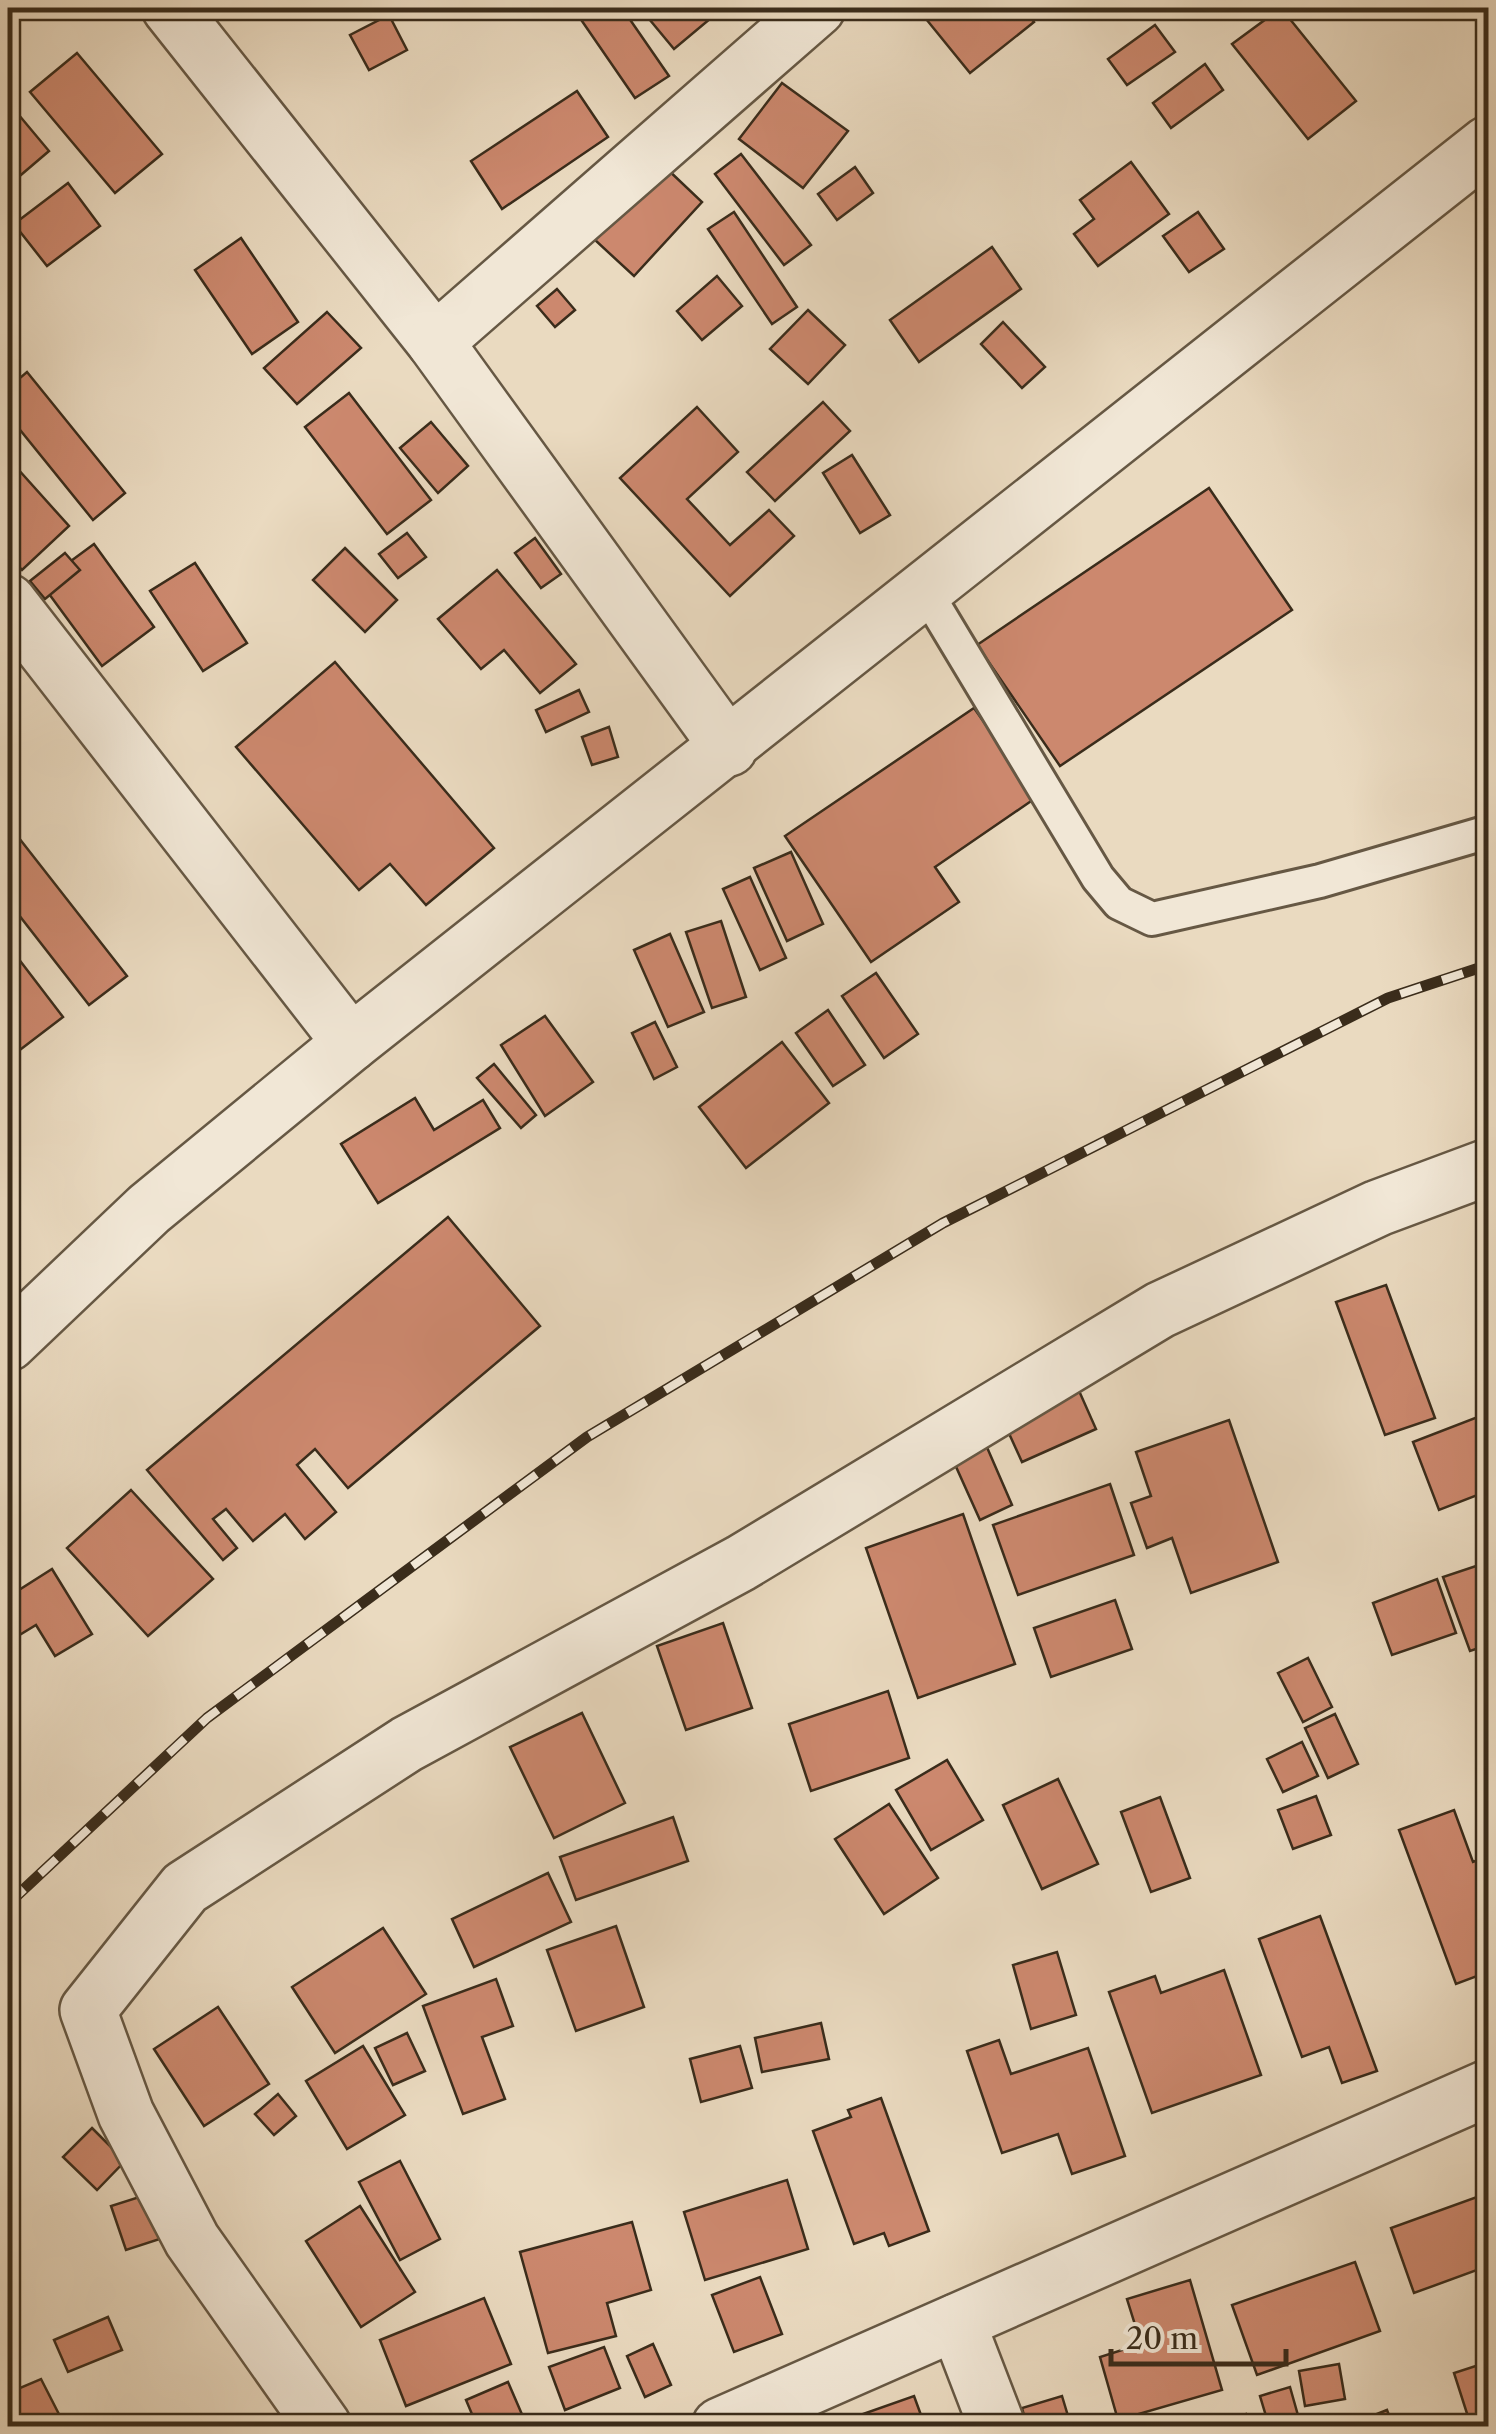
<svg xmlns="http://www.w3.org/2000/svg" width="1496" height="2434" font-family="'Libre Caslon Text',serif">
	<rect width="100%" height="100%" fill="#eadac0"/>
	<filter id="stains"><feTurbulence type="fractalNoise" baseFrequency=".002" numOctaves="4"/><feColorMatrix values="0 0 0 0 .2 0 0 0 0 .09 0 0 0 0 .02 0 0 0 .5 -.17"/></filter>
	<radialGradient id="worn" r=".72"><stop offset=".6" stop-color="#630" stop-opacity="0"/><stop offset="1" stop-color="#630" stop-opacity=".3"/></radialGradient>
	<g fill="#cc886e" stroke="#3a2c1b" stroke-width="2.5">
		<path d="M573,8h49l47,68 -34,22z"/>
		<path d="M640,8h83l-49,41z"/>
		<path d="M930,8h93l11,14 -64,51 -48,-59z"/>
		<path d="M1126,8h30l-24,11z"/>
		<path d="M1281,8l75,93 -48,38 -76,-95z"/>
		<path d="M389,15l18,35 -38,20 -19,-35z"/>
		<path d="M1155,25l20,27 -48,33 -19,-26z"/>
		<path d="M77,53l85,101 -47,39 -85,-101z"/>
		<path d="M1205,64l18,26 -52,38 -18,-25z"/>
		<path d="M782,83l66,48 -45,57 -64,-49z"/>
		<path d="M577,91l31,46 -106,72 -31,-48z"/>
		<path d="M8,102l41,49 -41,35z"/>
		<path d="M741,154l70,91 -27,20 -69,-91z"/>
		<path d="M1131,162l38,52 -71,52 -24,-32 20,-15 -14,-19z"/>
		<path d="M664,166l38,36 -68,74 -39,-36z"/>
		<path d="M855,167l18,26 -36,27 -19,-26z"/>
		<path d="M68,183l32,43 -53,40 -33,-42z"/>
		<path d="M734,212l63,95 -25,17 -64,-95z"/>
		<path d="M1198,212l26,37 -35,23 -26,-36z"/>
		<path d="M241,238l57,84 -46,32 -57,-84z"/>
		<path d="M992,247l29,42 -102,73 -29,-42z"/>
		<path d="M717,276l25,30 -40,34 -25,-29z"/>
		<path d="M557,289l18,21 -20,17 -18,-21z"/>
		<path d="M808,310l37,35 -37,39 -38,-35z"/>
		<path d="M327,312l34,36 -64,56 -33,-36z"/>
		<path d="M1003,322l42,45 -23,21 -41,-44z"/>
		<path d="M27,372l98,121 -32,27 -85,-105v-27z"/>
		<path d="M349,393l82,107 -44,34 -82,-107z"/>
		<path d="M823,402l27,29 -75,70 -28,-29z"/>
		<path d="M697,407l41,45 -51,47 43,46 39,-35 25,26 -64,60 -110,-118z"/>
		<path d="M431,422l37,44 -30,27 -38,-45z"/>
		<path d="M852,455l38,60 -30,18 -37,-60z"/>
		<path d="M8,458l61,68 -47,44 -14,-16z"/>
		<path d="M1209,488l83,122 -232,156 -83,-121z"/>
		<path d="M407,533l19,24 -28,21 -19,-24z"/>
		<path d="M535,538l26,36 -20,14 -26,-35z"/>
		<path d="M94,544l60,83 -52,39 -61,-83z"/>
		<path d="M345,548l52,52 -32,32 -52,-52z"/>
		<path d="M65,553l15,17 -35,29 -15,-18z"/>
		<path d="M195,563l52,80 -44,28 -53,-80z"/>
		<path d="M497,570l79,94 -36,29 -36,-43 -23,19 -43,-50z"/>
		<path d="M335,662l159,186 -68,57 -36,-41 -31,26 -123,-143z"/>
		<path d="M579,690l10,22 -43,20 -10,-22z"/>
		<path d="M974,708l63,89 -102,70 24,35 -88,60 -86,-126z"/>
		<path d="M609,727l9,30 -26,8 -10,-28z"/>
		<path d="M8,824l119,152 -38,29 -81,-104z"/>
		<path d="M791,852l32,72 -36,17 -33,-73z"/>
		<path d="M750,877l36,81 -26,12 -37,-81z"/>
		<path d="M721,921l25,76 -34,11 -26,-76z"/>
		<path d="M670,934l34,78 -36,15 -34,-77z"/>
		<path d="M8,945l55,72 -55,42z"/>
		<path d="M876,973l42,61 -34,24 -42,-62z"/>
		<path d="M828,1010l37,55 -32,21 -37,-53z"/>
		<path d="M545,1016l48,66 -48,34 -44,-71z"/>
		<path d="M655,1022l22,45 -23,12 -22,-46z"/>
		<path d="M782,1042l47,61 -83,65 -47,-61z"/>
		<path d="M494,1064l42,51 -15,13 -44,-50z"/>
		<path d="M415,1098l19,32 49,-30 17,28 -122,75 -37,-59z"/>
		<path d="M448,1217l92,109 -192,162 -33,-39 -18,16 39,47 -31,27 -20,-25 -32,27 -27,-32 -13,10 24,29 -14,12 -76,-90z"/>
		<path d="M1386,1285l49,133 -50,17 -49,-133z"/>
		<path d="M1076,1384l20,45 -74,33 -20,-44z"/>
		<path d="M1488,1413v78l-49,19 -26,-68z"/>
		<path d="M1229,1420l49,142 -87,31 -19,-55 -25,10 -16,-45 20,-7 -15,-44z"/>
		<path d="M986,1445l26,60 -32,15 -27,-60z"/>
		<path d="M1110,1484l24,71 -116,40 -25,-70z"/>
		<path d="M131,1490l82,89 -65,57 -81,-88z"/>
		<path d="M963,1514l52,150 -97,34 -52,-150z"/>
		<path d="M1488,1562v83l-18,6 -27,-74z"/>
		<path d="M52,1569l40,65 -37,22 -19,-31 -28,17v-45z"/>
		<path d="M1437,1579l19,54 -64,22 -19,-52z"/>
		<path d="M1115,1600l17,49 -81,28 -17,-49z"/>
		<path d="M723,1623l29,85 -66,22 -29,-84z"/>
		<path d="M1308,1658l24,49 -29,15 -25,-49z"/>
		<path d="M888,1691l21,67 -98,33 -22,-67z"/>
		<path d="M582,1713l43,90 -71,35 -44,-91z"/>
		<path d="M1335,1714l23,50 -30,14 -23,-50z"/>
		<path d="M1302,1742l16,34 -35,16 -16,-33z"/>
		<path d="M947,1760l36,60 -52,30 -35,-60z"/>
		<path d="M1058,1779l40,85 -56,25 -39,-84z"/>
		<path d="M1316,1796l15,39 -38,14 -15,-39z"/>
		<path d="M1160,1797l30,81 -39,14 -30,-80z"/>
		<path d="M889,1804l49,74 -54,36 -49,-75z"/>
		<path d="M1454,1810l19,52 13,-5 2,8v107l-32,12 -57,-154z"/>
		<path d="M673,1817l15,44 -112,39 -16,-43z"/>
		<path d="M548,1873l23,49 -97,45 -22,-48z"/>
		<path d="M1320,1916l57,155 -35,12 -13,-36 -27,10 -43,-118z"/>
		<path d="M616,1926l28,81 -68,24 -29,-81z"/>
		<path d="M383,1928l43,66 -91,59 -43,-66z"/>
		<path d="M1057,1952l19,63 -45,14 -18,-64z"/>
		<path d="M1224,1970l37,105 -109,38 -43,-121 46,-16 6,17z"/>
		<path d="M496,1979l17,47 -31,11 23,62 -42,15 -40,-108z"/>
		<path d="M218,2007l51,77 -65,42 -50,-77z"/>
		<path d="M821,2023l8,36 -67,13 -7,-34z"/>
		<path d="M407,2033l18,38 -32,14 -18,-37z"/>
		<path d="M999,2040l12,34 77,-26 37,108 -53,18 -14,-40 -56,19 -35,-102z"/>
		<path d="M363,2046l42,69 -58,34 -41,-68z"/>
		<path d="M740,2046l12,42 -51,14 -11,-43z"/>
		<path d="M278,2094l18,22 -22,19 -19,-21z"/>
		<path d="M881,2098l48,133 -40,15 -5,-13 -30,11 -41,-113 38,-14 -3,-7z"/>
		<path d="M92,2128l33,33 -28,29 -34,-33z"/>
		<path d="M400,2161l40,78 -40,21 -41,-78z"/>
		<path d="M787,2180l21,69 -103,31 -21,-68z"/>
		<path d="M155,2192l14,44 -43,14 -15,-44z"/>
		<path d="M1488,2193v73l-74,27 -23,-65z"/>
		<path d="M360,2206l55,86 -54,35 -55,-86z"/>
		<path d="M632,2222l19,68 -44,13 9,33 -68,17 -28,-101z"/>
		<path d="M1355,2262l25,69 -123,44 -25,-70z"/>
		<path d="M760,2277l22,57 -48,18 -22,-57z"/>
		<path d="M1190,2280l32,110 -104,30 -18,-63 41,-13 -14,-45z"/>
		<path d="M484,2298l27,66 -105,42 -26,-66z"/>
		<path d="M108,2317l14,33 -54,22 -14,-32z"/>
		<path d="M653,2344l18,41 -26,12 -18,-41z"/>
		<path d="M604,2347l16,41 -55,22 -16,-43z"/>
		<path d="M1488,2362v64h-17l-17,-53z"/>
		<path d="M1339,2364l6,35 -40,7 -6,-35z"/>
		<path d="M41,2379l24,47h-43l-14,-28v-5z"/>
		<path d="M508,2382l19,44h-50l-11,-26z"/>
		<path d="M1290,2387l11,39h-32l-9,-30z"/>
		<path d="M914,2396l11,30h-96z"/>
		<path d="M1062,2396l9,30h-44l-5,-18z"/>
		<path d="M1387,2410l6,16h-46z"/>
		<path d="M1246,2414l4,12h-46z"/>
	</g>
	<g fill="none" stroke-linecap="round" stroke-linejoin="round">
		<defs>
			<path id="service" d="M926,592l172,286 21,25 33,16 168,-38 168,-49"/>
			<g id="minor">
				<path d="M170,8l265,334 294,406"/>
				<path d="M435,342l382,-334"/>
				<path d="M8,602l343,441"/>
				<path d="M8,1343l141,-134 202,-166 1137,-899"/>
				<path d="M957,2322l40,104"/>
				<path d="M323,2426l-131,-186 -66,-126 -38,-104 97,-122 222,-144 334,-181 419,-253 218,-102 110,-41"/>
				<path d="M720,2426l768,-338"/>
			</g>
		</defs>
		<use href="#service" stroke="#665844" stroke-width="38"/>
		<use href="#minor" stroke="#665844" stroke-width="60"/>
		<use href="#service" stroke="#f1e7d6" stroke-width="32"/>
		<use href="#minor" stroke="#f1e7d6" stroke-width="55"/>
		<defs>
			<path id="rail" d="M8,1904l199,-186 380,-281 356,-214 445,-225 100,-33"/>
		</defs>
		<use href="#rail" stroke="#3a2c1b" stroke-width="11"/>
		<use href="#rail" stroke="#f1e7d6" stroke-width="8" stroke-dasharray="22" stroke-linecap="butt"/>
	</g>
	<rect width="1496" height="2434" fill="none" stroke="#eadac0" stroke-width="40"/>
	<rect x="10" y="10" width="1476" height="2414" fill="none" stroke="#3a2c1b" stroke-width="5"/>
	<rect x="20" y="20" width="1456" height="2394" fill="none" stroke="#3a2c1b" stroke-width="2.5"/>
	<path d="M1111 2349v15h175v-15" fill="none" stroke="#3a2c1b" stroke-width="5"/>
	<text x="1126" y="2349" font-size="30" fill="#3a2c1b" stroke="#f1e7d6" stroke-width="8" paint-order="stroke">20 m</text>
	<rect width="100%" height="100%" filter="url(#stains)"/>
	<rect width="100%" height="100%" fill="url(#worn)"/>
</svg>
